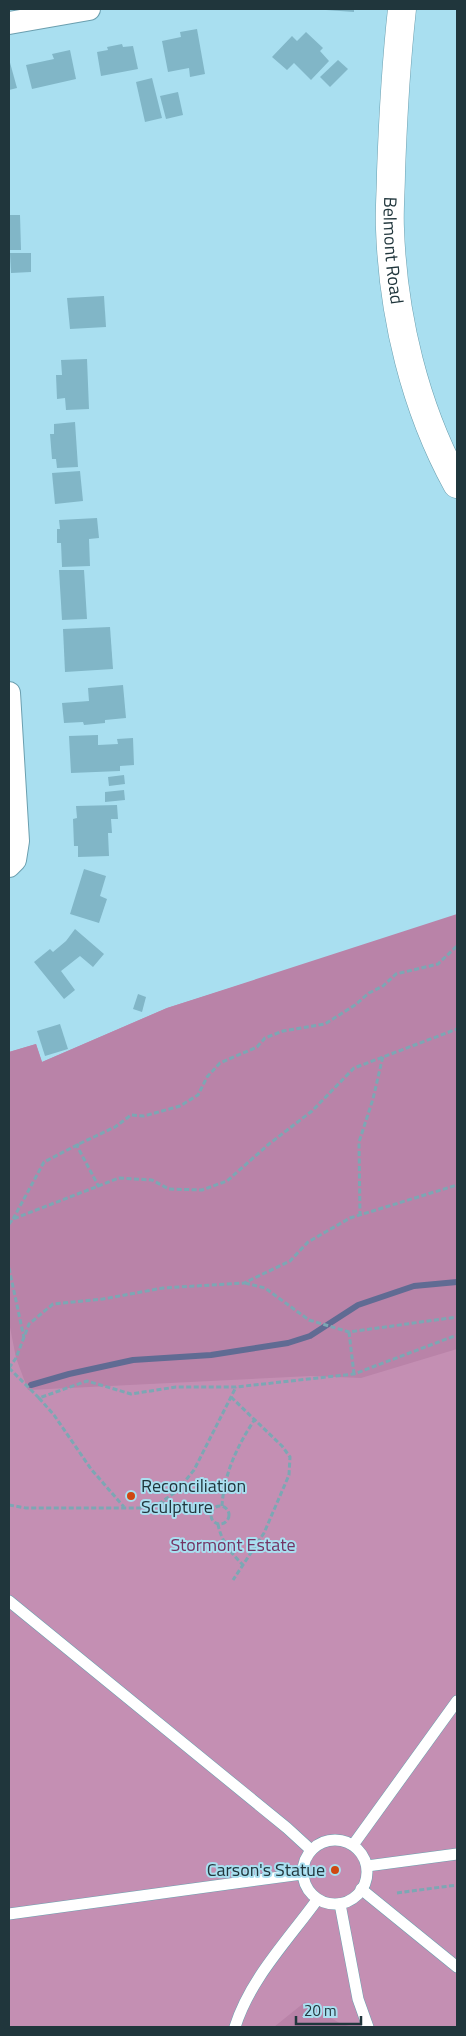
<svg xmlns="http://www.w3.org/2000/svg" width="466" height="2036" font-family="'Titillium Web',sans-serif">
	<rect width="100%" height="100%" fill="#a9dff0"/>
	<path fill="#c48fb3" d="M457,915v1112h-448v-975l27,-8 6,18 125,-54 269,-85z"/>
	<g fill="#b983a8">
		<path d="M457,914v435l-96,29 -50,-2 -283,14 -12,-32 -7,-36v-270l27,-8 6,18 125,-54z"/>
		<path d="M305,2002l36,22 12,3h-79z"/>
	</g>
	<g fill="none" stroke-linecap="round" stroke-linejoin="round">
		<path stroke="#606b93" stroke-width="6" d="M31,1385l38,-11 64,-14 78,-5 77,-12 22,-7 48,-31 56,-19 43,-4"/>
	</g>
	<g fill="#81b6c7">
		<path d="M326,9h28v3l-28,-2z"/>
		<path d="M197,29l8,45 -15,3 -1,-9 -21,4 -6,-31 19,-4 -1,-5z"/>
		<path d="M306,32l17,16 -3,3 9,10 -18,19 -17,-17 -7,7 -15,-13 20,-21 5,5z"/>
		<path d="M122,44l1,3 10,-1 5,23 -37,7 -4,-24 11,-2 -1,-3z"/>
		<path d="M70,50l6,29 -44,10 -6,-24 28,-6 -2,-5z"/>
		<path d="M9,59l8,29 -8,2z"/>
		<path d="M338,60l10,9 -18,18 -10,-10z"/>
		<path d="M152,78l10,40 -17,4 -9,-40z"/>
		<path d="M178,92l5,23 -17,4 -6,-23z"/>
		<path d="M9,215h11l1,35h-12z"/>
		<path d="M10,253h21v19l-20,1z"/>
		<path d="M104,296l2,31 -36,2 -3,-31z"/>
		<path d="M87,359l2,50 -23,1 -1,-12 -8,1 -1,-24h6l-1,-15z"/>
		<path d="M75,422l3,45 -21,1 -1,-9h-4l-2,-25h4v-10z"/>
		<path d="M80,471l3,30 -28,3 -3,-31z"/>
		<path d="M97,518l2,20 -10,1 1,27 -28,1 -1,-24h-4v-14h3l-1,-9z"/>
		<path d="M59,570h25l3,49 -25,1z"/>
		<path d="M110,627l3,42 -48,3 -2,-43z"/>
		<path d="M123,685l3,33 -21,2v3l-21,2 -1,-3 -19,1 -2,-20 27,-2 -1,-13z"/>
		<path d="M98,735v10l20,-1 -1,-5 16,-1 1,27 -14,1v5l-49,2 -2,-37z"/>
		<path d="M124,775l1,9 -16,2 -1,-9z"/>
		<path d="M124,790l1,10 -20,2v-10z"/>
		<path d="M117,805l1,14h-7l1,14h-4l1,23 -31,1v-11h-4l-1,-27 4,-1 -1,-12z"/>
		<path d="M84,869l22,7 -6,20 7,3 -8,24 -29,-9z"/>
		<path d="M75,929l29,25 -11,13 -13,-11 -19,15 14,19 -11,9 -30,-37 16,-13 3,3 13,-11z"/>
		<path d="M138,994l8,3 -4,15 -9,-3z"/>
		<path d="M60,1024l8,25 -23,7 -8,-25z"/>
	</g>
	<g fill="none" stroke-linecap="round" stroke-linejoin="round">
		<defs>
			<g id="service">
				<path d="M9,1601l278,227 24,22"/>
				<circle cx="335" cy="1872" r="32"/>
				<path d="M353,1845l104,-144"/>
				<path d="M367,1866l90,-12"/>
				<path d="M361,1889l96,78"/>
				<path d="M340,1904l18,95 10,28"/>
				<path d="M9,1914l293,-40"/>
				<path d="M235,2027c15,-48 53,-87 82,-127"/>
			</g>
			<g id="minor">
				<path d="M9,23l80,-14"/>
				<path d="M9,693l9,148 -3,19 -6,6"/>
			</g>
			<g id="secondary">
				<path id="s1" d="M402,9c-6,54 -9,108 -11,163 0,19 -2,38 -1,57 3,87 25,179 67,255"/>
			</g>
		</defs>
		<use href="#service" stroke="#6b9faf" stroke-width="12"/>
		<use href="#minor" stroke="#6b9faf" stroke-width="24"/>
		<use href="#secondary" stroke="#6b9faf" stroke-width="29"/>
		<g stroke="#7ca7b4" stroke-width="3" stroke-dasharray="5 2.5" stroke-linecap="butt">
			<path d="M79,1144l-2,2 22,41"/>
			<path d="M360,1216l-1,-74 14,-43 10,-43"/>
			<path d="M13,1219l31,-57 37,-19 34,-16 16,-12 13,1 36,-10 18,-11 9,-18 13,-14 37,-16 8,-9 18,-7 42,-7 30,-19 14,-12 14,-7 13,-12 42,-10 19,-18"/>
			<path d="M9,1224l4,-5 106,-41 33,2 17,9 33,1 25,-9 42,-37 43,-33 42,-43 103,-39"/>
			<path d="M9,1268l15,70"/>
			<path d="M245,1283l20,5 44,32 40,12 108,-15"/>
			<path d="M349,1332l5,42"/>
			<path d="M9,1368l7,-10 13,-34 24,-20 50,-5 60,-11 81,-5 46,-22 18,-19 42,-24 107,-33"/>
			<path d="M9,1368l30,30 48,-17 44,13 45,-7h60l118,-13 103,-39"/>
			<path d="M231,1397l51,49 8,11 -1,18 -25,58 -31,47"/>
			<path d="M39,1398l15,17 37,54 33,38"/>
			<path d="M160,1503h10l42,9"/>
			<path d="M9,1505l17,3h114l20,-5 17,-12 17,-21 42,-83"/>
			<path d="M222,1506c2,-32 15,-60 33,-87"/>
			<circle cx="220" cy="1515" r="9"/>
			<path d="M218,1524c3,17 13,29 25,41"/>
			<path d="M397,1893l60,-8"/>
		</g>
		<use href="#service" stroke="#fff" stroke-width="11"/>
		<use href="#minor" stroke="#fff" stroke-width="22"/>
		<use href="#secondary" stroke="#fff" stroke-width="28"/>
	</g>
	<g fill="#cf4811" stroke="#a9dff0" stroke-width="2">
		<circle cx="131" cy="1496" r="5"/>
		<circle cx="335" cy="1870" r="5"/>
	</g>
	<g text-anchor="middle" stroke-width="4" stroke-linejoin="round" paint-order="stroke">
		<g font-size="18" fill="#20363c" stroke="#a9dff0">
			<text dy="6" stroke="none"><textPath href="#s1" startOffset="242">Belmont Road</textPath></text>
		</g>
		<g font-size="18" fill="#20363c" stroke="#a9dff0" text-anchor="start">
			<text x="141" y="1492">Reconciliation<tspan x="141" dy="21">Sculpture</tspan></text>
			<text x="325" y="1876" text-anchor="end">Carson's Statue</text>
		</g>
		<g font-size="18" fill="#743363" stroke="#a9dff0">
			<text x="233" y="1551">Stormont Estate</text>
		</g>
	</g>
	<rect width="466" height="2036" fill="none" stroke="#20363c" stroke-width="20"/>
	<path d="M296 2016v8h65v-8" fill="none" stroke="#20363c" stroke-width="2.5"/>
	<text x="304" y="2016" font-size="15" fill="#20363c" stroke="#a9dff0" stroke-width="4" paint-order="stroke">20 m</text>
</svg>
